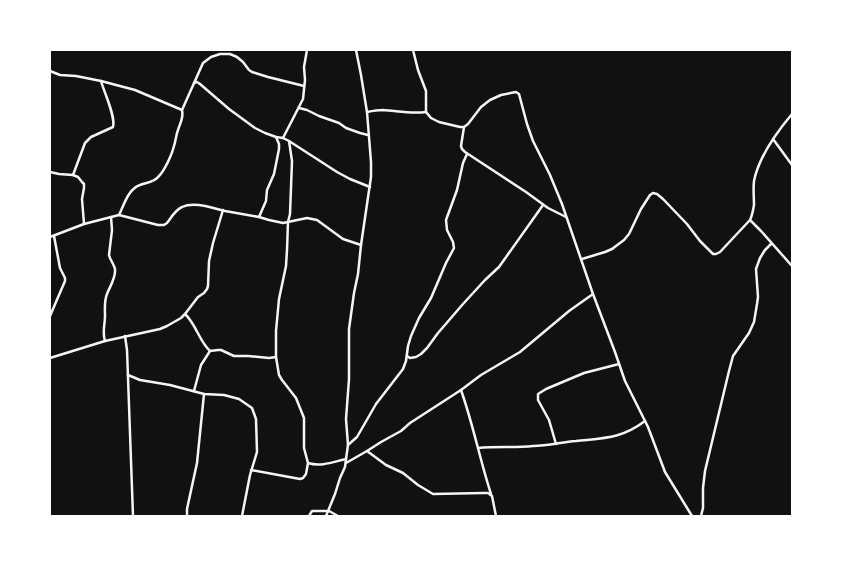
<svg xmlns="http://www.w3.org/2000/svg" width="842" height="566" font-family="Raleway,sans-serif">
	<rect width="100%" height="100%" fill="#111"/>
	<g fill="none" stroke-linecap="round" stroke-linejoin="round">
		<g stroke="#f5f5f5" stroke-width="2.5">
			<path d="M413,50l5,20 8,21v21l5,6 8,4 21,5h4l4,-3 13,-17 9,-7 11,-5 15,-3 3,2 8,30 6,17 17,34 12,29 31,90 22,58 10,29 23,46 17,45 27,44"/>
			<path d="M50,71l10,4 16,1 25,5 34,9 47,20c2,8 -2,13 -4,20 -2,5 -2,10 -4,16 -2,8 -9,24 -15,30 -5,7 -12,6 -19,9 -12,4 -16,20 -21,30"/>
			<path d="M194,83l3,-1 3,2 29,25 26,19 10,5 11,4 7,1 6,3 48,31 13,7 20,8"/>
			<path d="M299,108l8,2 12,6 20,7 7,5 14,5 8,2"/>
			<path d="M182,110l21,-47 8,-6 9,-3h10l7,3 6,5 6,8 3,2 16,5 36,9"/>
			<path d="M367,112c5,-1 11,-2 16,-2 15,1 28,4 43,2"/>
			<path d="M792,114c-16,19 -33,42 -38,67 -1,8 0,16 0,24 -1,6 -2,11 -4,15l11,11 31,35"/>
			<path d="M464,127l-3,19 1,3 3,3 61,40 22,16 18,9"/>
			<path d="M276,137l3,7v5l-5,25 -7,16 -1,11 -7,16 10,3 14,3 24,-5 10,2 26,19 18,6"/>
			<path d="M283,138l20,-39 2,-19 -1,-13 3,-17"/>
			<path d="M773,139l19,26"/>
			<path d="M50,172l9,2 14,1 5,2 4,5 2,2v4l-2,11 2,25"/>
			<path d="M73,175l12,-32 6,-6 22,-10c3,-10 -9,-35 -12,-46"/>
			<path d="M50,237l34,-13 35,-9 39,10h6l3,-2c4,-5 8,-13 15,-16 12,-6 30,1 43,4 11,2 23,4 34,6"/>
			<path d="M582,259l23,-7 7,-3 12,-9 5,-6 12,-25 9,-14 3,-2 4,1 6,5 24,25 13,17 13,13h3l4,-2 30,-32"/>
			<path d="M185,314c11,10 14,27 25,37"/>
			<path d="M50,316l15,-35v-3l-5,-10 -6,-32"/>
			<path d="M125,336l2,14 6,166"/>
			<path d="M105,341c-3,-9 0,-16 0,-25 0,-8 -1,-15 2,-22 3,-8 9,-16 8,-25 -1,-5 -5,-9 -6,-14l3,-25 -1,-13"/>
			<path d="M407,356l3,2 6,-1 5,-3 6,-6 11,-15 25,-29 22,-24 14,-13 44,-62"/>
			<path d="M50,358l55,-17 55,-12 7,-3 14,-8 4,-4 13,-17 6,-4 3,-4 1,-3 1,-25 4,-18 10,-33"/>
			<path d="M128,375l12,5 30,5 34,9 20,1 15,4 13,9 4,11 1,33 -7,23 -8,41"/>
			<path d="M461,390c12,34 19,70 30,104"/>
			<path d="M194,391l7,-26 9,-14 8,-1h3l13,6h14l21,2 7,-1"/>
			<path d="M556,444l-7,-24 -11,-20v-6l8,-5 38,-16 35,-9"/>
			<path d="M348,445l9,-8 19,-33 27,-35 3,-8 2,-15 3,-10 8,-18 12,-20 15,-35 8,-15 -1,-6 -6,-12 -1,-10 11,-30 6,-27 4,-9"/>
			<path d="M478,448c19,-2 37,0 55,-2 15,0 29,-4 43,-5 28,-3 45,-2 69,-20"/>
			<path d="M367,451l19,14 17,8 15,12 15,9 51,-1h4l4,3 4,20"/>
			<path d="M308,463c13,4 25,-1 38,-4"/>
			<path d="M346,463l21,-12 14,-9 20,-11 9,-8 51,-33 20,-15 39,-23 49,-41 24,-17"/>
			<path d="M251,470l49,9 3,-1 3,-4 2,-11 -4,-15v-30l-8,-20 -14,-18 -3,-5 -3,-18v-26l3,-32 7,-33 1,-16 1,-28 2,-8 2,-53 -3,-20"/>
			<path d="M187,516v-7l10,-46 7,-69"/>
			<path d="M309,516l3,-5h17l9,5"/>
			<path d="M326,516l9,-22 5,-16 5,-11 1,-8 2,-14 -2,-26 3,-40v-50l5,-36 4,-19 3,-29 10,-68v-15l-4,-50 -6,-37 -5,-25"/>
			<path d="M701,516l2,-8v-20l2,-17 24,-100 4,-15 16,-23 5,-11 3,-18 1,-7 -2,-28 4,-11 5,-8 6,-6"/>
		</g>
	</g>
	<rect width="842" height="566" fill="none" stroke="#ffffff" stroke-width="102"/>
</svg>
